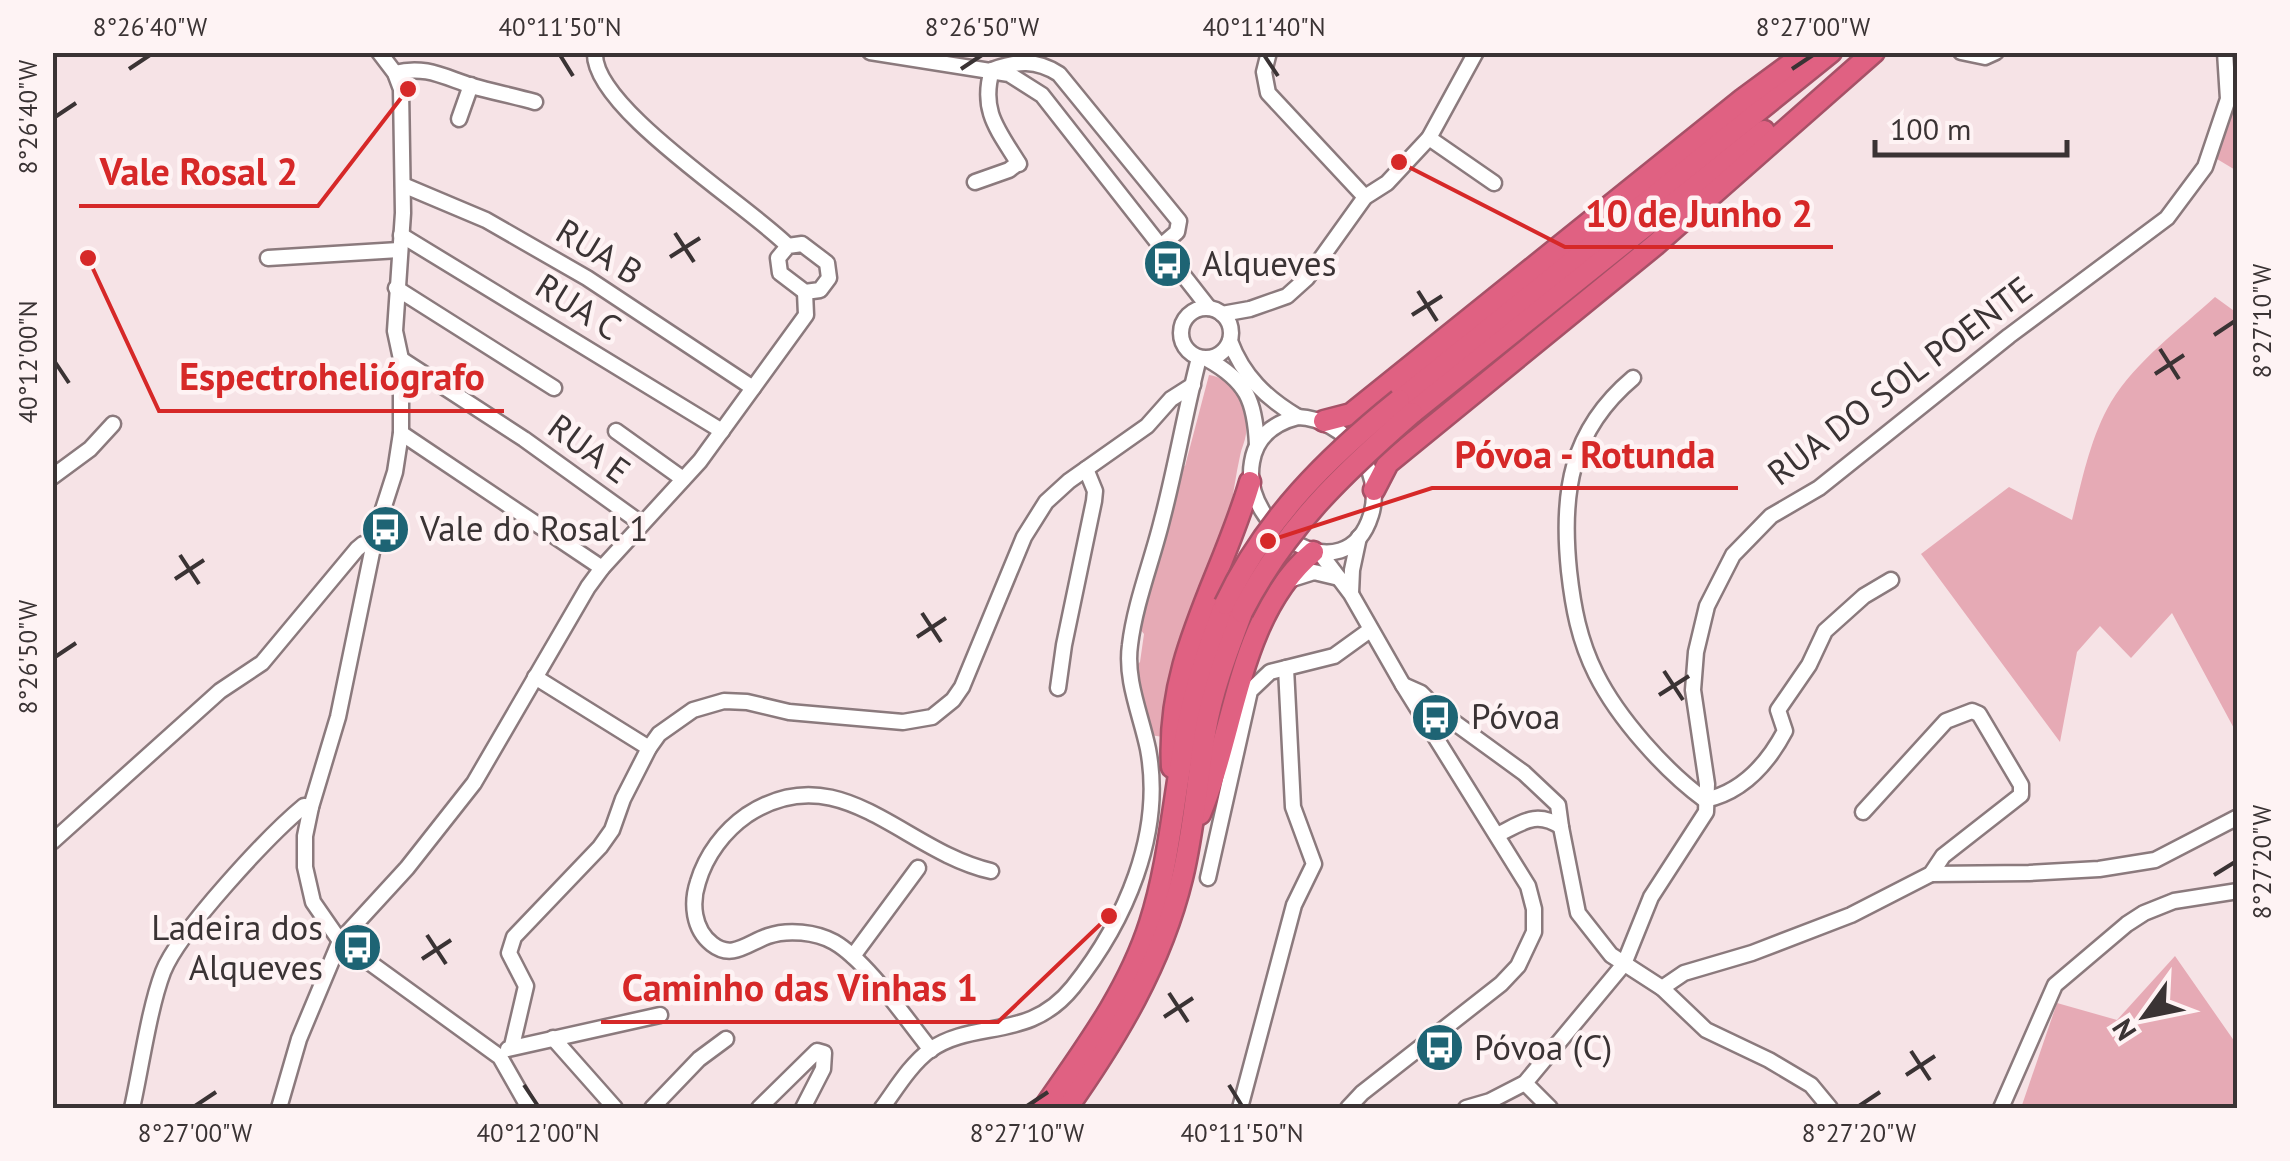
<svg xmlns="http://www.w3.org/2000/svg" width="2290" height="1161" font-family="'PT Sans',sans-serif">
	<rect width="100%" height="100%" fill="#f6e3e6"/>
	<g fill="#e6aab5">
		<path d="M2235,56l2,1v114l-20,-12z"/>
		<path d="M2215,297l22,16v421l-65,-121 -41,45 -31,-32 -23,26 -17,90 -139,-188 88,-67 63,33c10,-39 18,-82 39,-118 25,-41 69,-73 104,-105z"/>
		<path d="M1209,375c25,3 41,35 37,59 -1,8 -5,15 -6,22 -6,26 -7,50 -16,76 -10,26 -24,50 -34,77 -14,41 -19,86 -27,128l-13,-2 -14,-69 4,-4 4,-28 -4,-5 41,-162 4,-1z"/>
		<path d="M2175,956l62,89v63h-216l36,-105 60,17z"/>
	</g>
	<g fill="none" stroke-linecap="round" stroke-linejoin="round">
		<defs>
			<g id="minor">
				<path d="M379,52l16,21 6,16 2,124 -8,118 6,28v74l-6,39 -18,56 -39,189 -27,90 -6,29v31l8,35 27,39 160,116 29,51"/>
				<path d="M595,52c-4,55 154,154 193,194"/>
				<path d="M870,52l139,22 33,21 167,213"/>
				<path d="M1269,52l-5,20 4,21 97,104"/>
				<path d="M1961,52l24,5 11,-5"/>
				<path d="M992,70c25,-9 44,-11 67,4l120,147 -2,11 -15,13"/>
				<path d="M992,70c-12,41 6,60 27,94"/>
				<path d="M395,73c30,-8 49,4 77,13 21,6 42,10 63,16"/>
				<path d="M459,119l12,-34"/>
				<path d="M1429,138l65,45"/>
				<path d="M975,182l34,-12 9,-7"/>
				<path d="M403,185l83,35 101,58 166,110"/>
				<path d="M401,235l321,196"/>
				<path d="M802,244l25,19 2,15 -9,12 -15,2 -25,-19 -2,-15 10,-12z"/>
				<path d="M268,258l131,-8"/>
				<path d="M396,288l158,100"/>
				<circle cx="1206" cy="333" r="25"/>
				<path d="M1222,314l28,-5 37,-13 20,-18 58,-81 22,-14 42,-45 47,-86"/>
				<path d="M1230,341c13,35 36,57 68,76"/>
				<path d="M401,359l123,80 118,85"/>
				<path d="M1207,359c40,22 48,42 50,86"/>
				<path d="M1633,378c-63,53 -72,115 -64,193 4,36 10,69 27,103 22,44 69,97 109,126"/>
				<path d="M1298,417c47,2 87,52 73,98 -25,81 -131,15 -119,-53 4,-26 22,-39 46,-45z"/>
				<path d="M616,431l67,48"/>
				<path d="M401,433l201,135"/>
				<path d="M52,477l38,-28 23,-25"/>
				<path d="M1320,553l31,41 52,91 125,201 6,23v23l-16,34 -17,18 -139,109 -14,15"/>
				<path d="M1292,579l22,-7 25,6"/>
				<path d="M1351,593l1,-23 7,-33"/>
				<path d="M535,677l114,71"/>
				<path d="M1403,685l18,8 19,19 84,61 34,32 3,22"/>
				<path d="M1058,688l6,-43 30,-144 1,-10 -9,-22"/>
				<path d="M1705,800c38,-8 63,-37 80,-69l-7,-21 31,-45 16,-34 39,-35 27,-16"/>
				<path d="M1497,835c25,-12 39,-25 64,-8l17,86 33,42 51,33 44,42 63,30 42,25 19,23"/>
				<path d="M52,842l168,-151 42,-28 95,-114 6,-5 10,1"/>
				<path d="M1931,874l98,-1 70,-4 56,-9 83,-43"/>
				<path d="M1208,878l42,-187 20,-19 16,-4"/>
				<path d="M853,956l65,-88"/>
				<path d="M1662,988l22,-15 68,-20 99,-38 80,-41 12,-18 78,-61v-10l-42,-71 -7,-3 -26,10 -83,91"/>
				<path d="M553,1038l62,70"/>
				<path d="M512,1046l14,-60 -17,-33 5,-16 86,-90 12,-17 11,-31 26,-51 10,-14 34,-24 31,-9 23,1 42,10 114,10 29,-5 21,-17 9,-13 62,-150 22,-35 23,-21 78,-55 24,-27 22,-14"/>
				<path d="M508,1049l152,-34"/>
				<path d="M931,1050c-25,-31 -64,-89 -97,-108 -18,-10 -46,-13 -66,-6 -20,7 -36,24 -56,8 -19,-15 -21,-41 -14,-62 8,-27 26,-51 49,-67 93,-61 156,36 244,56"/>
				<path d="M1525,1083l25,25"/>
				<path d="M132,1108c9,-40 17,-99 31,-136 16,-41 106,-137 141,-166l7,1"/>
				<path d="M279,1108l20,-69 41,-98 67,-73 67,-85 114,-196 14,-19 98,-107 106,-146 -1,-23"/>
				<path d="M652,1108l47,-49 27,-20"/>
				<path d="M759,1108l58,-57 7,2 -1,16 -20,39"/>
				<path d="M882,1108c14,-19 28,-43 48,-58 44,-31 99,-8 143,-63 52,-65 91,-153 75,-238 -7,-34 -23,-69 -18,-104 5,-42 22,-84 32,-125 14,-53 23,-108 37,-162"/>
				<path d="M1240,1108l54,-203 20,-41 -21,-57 -7,-139 48,-12 36,-26"/>
				<path d="M1466,1108l24,-7 35,-18 99,-119 27,-67 55,-85 1,-28 -14,-94 3,-38 11,-46 26,-51 38,-39 48,-28 190,-152 158,-118 38,-51 23,-68 -3,-47"/>
				<path d="M2001,1108l54,-123 72,-61 17,-11 30,-12 64,-10"/>
			</g>
			<g id="highway">
				<path d="M1399,400l432,-348"/>
				<path d="M1412,413l352,-282"/>
				<path d="M1324,421l27,-7 392,-315 64,-47"/>
				<path d="M1374,490l14,-27 267,-218 219,-193"/>
				<path d="M1172,767c-6,-110 49,-185 78,-285"/>
				<path d="M1200,814c36,-85 38,-198 113,-262"/>
				<path d="M1044,1108c40,-58 84,-116 106,-185 21,-65 24,-136 39,-203 8,-40 21,-78 36,-116"/>
				<path d="M1067,1108c50,-71 94,-144 115,-230 12,-48 15,-100 24,-150 7,-40 22,-78 36,-116"/>
			</g>
		</defs>
		<use href="#minor" stroke="#8b7a7d" stroke-width="19"/>
		<use href="#highway" stroke="#a65167" stroke-width="25"/>
		<use href="#minor" stroke="#fff" stroke-width="14"/>
		<use href="#highway" stroke="#e06182" stroke-width="20"/>
		<defs>
			<g id="highway-bridge">
				<path d="M1225,604c40,-85 102,-146 174,-204"/>
				<path d="M1242,612c43,-84 100,-138 170,-199"/>
			</g>
		</defs>
		<use href="#highway-bridge" stroke="#a65167" stroke-width="25" stroke-linecap="butt"/>
		<use href="#highway-bridge" stroke="#e06182" stroke-width="20"/>
	</g>
	<path fill="none" stroke="#3a3334" stroke-width="4" d="M560,55l13,21M1264,55l14,21M129,69l21,-14M961,69l21,-14M1792,69l21,-14M55,117l21,-14M675,233l19,29M670,257l30,-19M1418,291l19,30M1412,315l30,-19M2214,335l21,-14M2160,349l19,30M55,362l14,21M2155,374l29,-19M180,555l19,29M175,579l29,-19M922,613l19,29M917,637l29,-19M55,657l21,-14M1664,671l19,29M1659,695l30,-19M2214,875l21,-13M427,935l19,29M422,959l29,-19M1169,993l19,29M1164,1017l29,-19M1911,1051l19,29M1906,1075l29,-19M524,1085l14,21M1229,1085l13,21M195,1106l21,-14M1027,1106l21,-14M1859,1106l21,-14"/>
	<defs>
		<symbol id="bus-disc" viewBox="-11 -11 22 22"><circle r="9.5" fill="#1e6474" stroke="#fef3f4"/><path d="M-5-6H5V4H4V6H2V4H-2V6H-4V4H-5ZM-3.5-4V0h7V-4ZM-3.5 1.2v1.5H-2V1.2ZM2 1.2v1.5H3.5V1.2Z" fill="#fff"/></symbol>
	</defs>
	<g fill-rule="evenodd">
		<use href="#bus-disc" x="1140" y="236" width="55" height="55"/>
		<use href="#bus-disc" x="358" y="502" width="55" height="55"/>
		<use href="#bus-disc" x="1408" y="690" width="55" height="55"/>
		<use href="#bus-disc" x="330" y="920" width="55" height="55"/>
		<use href="#bus-disc" x="1412" y="1020" width="55" height="55"/>
	</g>
	<g text-anchor="middle" stroke-width="9" stroke-linejoin="round" paint-order="stroke">
		<g font-size="35" fill="#3a3334" stroke="#fef3f4">
			<text transform="translate(599 252) rotate(31)" y="12">RUA B</text>
			<text transform="translate(578 307) rotate(32)" y="12">RUA C</text>
			<text transform="translate(1900 381) rotate(-37)" y="12">RUA DO SOL POENTE</text>
			<text transform="translate(589 449) rotate(36)" y="12">RUA E</text>
		</g>
		<g font-size="35" fill="#3a3334" stroke="#fef3f4" text-anchor="start">
			<text x="1202" y="276">Alqueves</text>
			<text x="420" y="541">Vale do Rosal 1</text>
			<text x="1471" y="729">Póvoa</text>
			<text x="323" y="940" text-anchor="end">Ladeira dos<tspan x="323" dy="40">Alqueves</tspan></text>
			<text x="1474" y="1060">Póvoa (C)</text>
		</g>
	</g>
	<path fill="none" stroke="#d62828" stroke-width="4" d="M408 89L318 206H79M1399 162L1565 247H1833M88 258L159 411H504M1268 541L1432 488H1738M1109 916L998 1022H601"/>
	<g fill="#d62828" stroke="#fef3f4" stroke-width="4">
		<circle cx="408" cy="89" r="10"/>
		<circle cx="1399" cy="162" r="10"/>
		<circle cx="88" cy="258" r="10"/>
		<circle cx="1268" cy="541" r="10"/>
		<circle cx="1109" cy="916" r="10"/>
	</g>
	<g font-size="38" text-anchor="middle" font-weight="bold" fill="#d62828" stroke="#fef3f4" stroke-width="9" stroke-linejoin="round" paint-order="stroke">
		<text x="199" y="185">Vale Rosal 2</text>
		<text x="1699" y="227">10 de Junho 2</text>
		<text x="332" y="390">Espectroheliógrafo</text>
		<text x="1585" y="468">Póvoa - Rotunda</text>
		<text x="800" y="1001">Caminho das Vinhas 1</text>
	</g>
	<rect width="2290" height="1161" fill="none" stroke="#fef3f4" stroke-width="110"/>
	<g transform="translate(2145 1016) rotate(237)" stroke="#fef3f4" stroke-width="8" paint-order="stroke">
	<path d="M0-8L18 38L0 25L-18 38Z" fill="#3a3334"/>
	<text y="-15" font-size="28" font-weight="bold" text-anchor="middle" fill="#3a3334">N</text>
	</g>
	<path d="M1875 140v15h192v-15" fill="none" stroke="#3a3334" stroke-width="5"/>
	<text x="1890" y="140" font-size="30" fill="#3a3334" stroke="#fef3f4" stroke-width="8" paint-order="stroke">100 m</text>
	<rect x="55" y="55" width="2180" height="1051" fill="none" stroke="#3a3334" stroke-width="4"/>
	<g font-size="25" text-anchor="middle" fill="#3a3334">
		<text x="150" y="36">8°26'40"W</text>
		<text x="560" y="36">40°11'50"N</text>
		<text x="982" y="36">8°26'50"W</text>
		<text x="1264" y="36">40°11'40"N</text>
		<text x="1813" y="36">8°27'00"W</text>
		<text transform="translate(28 117) rotate(-90)" y="9">8°26'40"W</text>
		<text transform="translate(2262 321) rotate(-90)" y="9">8°27'10"W</text>
		<text transform="translate(28 362) rotate(-90)" y="9">40°12'00"N</text>
		<text transform="translate(28 657) rotate(-90)" y="9">8°26'50"W</text>
		<text transform="translate(2262 862) rotate(-90)" y="9">8°27'20"W</text>
		<text x="195" y="1142">8°27'00"W</text>
		<text x="538" y="1142">40°12'00"N</text>
		<text x="1027" y="1142">8°27'10"W</text>
		<text x="1242" y="1142">40°11'50"N</text>
		<text x="1859" y="1142">8°27'20"W</text>
	</g>
</svg>
